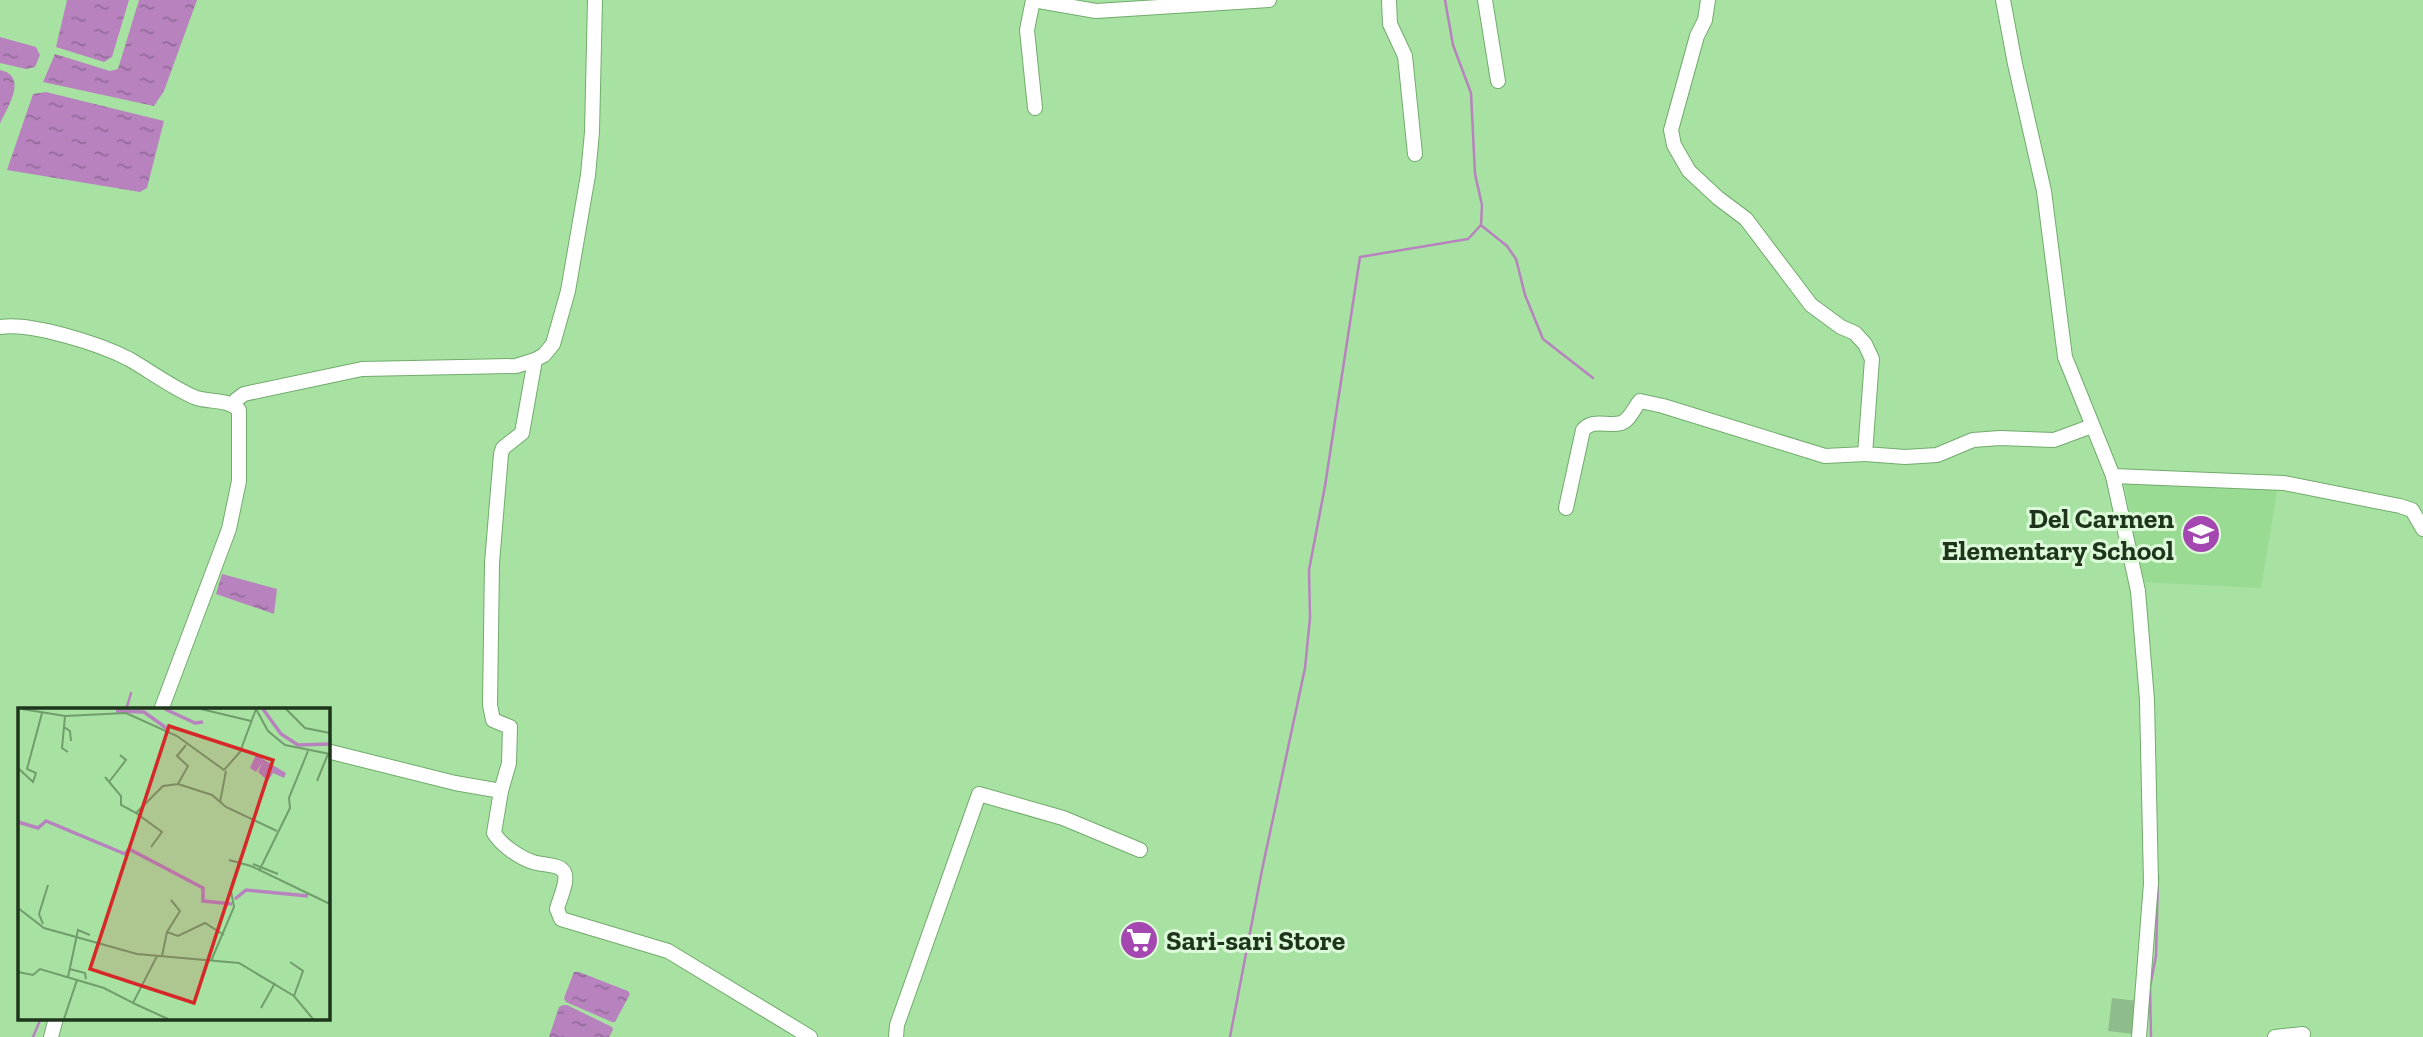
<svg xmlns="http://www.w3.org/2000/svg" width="2423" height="1037" font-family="'Zilla Slab',serif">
	<defs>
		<pattern id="water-ripples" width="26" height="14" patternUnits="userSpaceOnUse" patternTransform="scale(1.75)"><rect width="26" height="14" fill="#b782be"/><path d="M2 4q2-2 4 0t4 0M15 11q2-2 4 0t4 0" fill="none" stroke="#946b9a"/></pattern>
	</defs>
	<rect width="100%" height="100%" fill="#a7e2a2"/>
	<path fill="#9adb94" d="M2124,479l154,7 -17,102 -121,-6z"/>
	<path fill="#8ebc8a" d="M2112,998l26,3 -4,33 -26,-3z"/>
	<g fill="url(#water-ripples)">
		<path d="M67,0h62l-17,57 -8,5 -48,-15z"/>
		<path d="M139,0h58l-33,91 -10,15 -111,-24 12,-28 55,17 8,-2z"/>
		<path d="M0,37l36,10 4,8 -5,12 -9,2 -26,-6z"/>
		<path d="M0,70c29,6 7,38 0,54z"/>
		<path d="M46,92l118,29 -17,67 -7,4 -133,-22 26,-76z"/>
		<path d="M222,574l55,15 -3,25 -58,-20z"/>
		<path d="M574,972h5l49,19 2,3 -15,28h-3l-46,-20 -2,-4z"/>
		<path d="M563,1005h4l45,22 1,3 -4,7h-60l10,-30z"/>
	</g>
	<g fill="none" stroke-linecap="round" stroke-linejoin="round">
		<g stroke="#b782be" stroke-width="2.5">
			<path d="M1482,226l25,20 9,13 9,36 18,44 50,39"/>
			<path d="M126,710l5,-17"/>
			<path d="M33,1037l8,-19"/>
			<path d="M1230,1037l32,-167 43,-202 5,-50 -1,-48 16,-84 35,-229 108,-18 13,-14 1,-20 -7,-31 -4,-81 -18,-48 -8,-45"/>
			<path d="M2151,1037l-1,-50 6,-31 2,-80"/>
		</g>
		<defs>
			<g id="minor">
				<path d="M1033,0l63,11 173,-11"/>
				<path d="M1033,0l-6,30 8,78"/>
				<path d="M1389,0l1,24 15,32 10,98"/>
				<path d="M1485,0l13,81"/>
				<path d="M1708,0l-3,20 -8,16 -26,94 3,15 15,26 29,27 28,21 65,86 30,22 14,6 10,11 7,15 -7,95 40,3 32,-2 36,-15 27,-2 54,2 38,-14"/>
				<path d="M2003,0l12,64 29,127 21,166 48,119 25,115 9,109 4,183 -12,154"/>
				<path d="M0,327c31,-5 100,17 129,32 21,12 42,28 65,38 15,6 33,1 45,13v71l-10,48 -68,181"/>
				<path d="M233,405l3,-5 8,-6 118,-25 154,-3 19,-6"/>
				<path d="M2113,476l171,7 116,23 12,4 11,19"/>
				<path d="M1566,508l17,-78c10,-12 25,-3 38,-7 9,-3 13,-15 19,-22l23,5 162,50 40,-2"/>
				<path d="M327,751l128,32 46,8 -7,42c7,12 26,25 39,29 8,3 27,2 31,10 5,8 -5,28 -7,37l4,10 107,32 142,86"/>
				<path d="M501,791l8,-28 1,-36 -17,-7 -3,-15 2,-142 9,-109 2,-6 19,-15 13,-73 9,-5 9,-11 15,-53 20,-116 4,-43 3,-132"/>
				<path d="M51,1037l5,-19"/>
				<path d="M896,1037l1,-12 82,-231 84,24 77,32"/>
				<path d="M2275,1037l28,-3"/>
			</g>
		</defs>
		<use href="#minor" stroke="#72ab6d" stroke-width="16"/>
		<use href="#minor" stroke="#fff" stroke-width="14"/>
	</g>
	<defs>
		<symbol id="school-disc" viewBox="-11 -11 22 22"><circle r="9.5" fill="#a447b1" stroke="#ddfbda"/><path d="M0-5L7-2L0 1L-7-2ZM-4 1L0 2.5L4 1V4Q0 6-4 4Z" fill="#fff"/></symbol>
		<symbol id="supermarket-disc" viewBox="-11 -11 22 22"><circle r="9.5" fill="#a447b1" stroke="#ddfbda"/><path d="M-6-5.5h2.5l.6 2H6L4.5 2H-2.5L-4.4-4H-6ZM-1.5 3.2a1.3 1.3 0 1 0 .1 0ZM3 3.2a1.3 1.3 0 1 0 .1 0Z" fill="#fff"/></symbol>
	</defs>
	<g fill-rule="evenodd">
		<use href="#school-disc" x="2179" y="512" width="44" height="44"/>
		<use href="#supermarket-disc" x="1117" y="918" width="44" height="44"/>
	</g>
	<g text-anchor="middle" stroke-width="6" stroke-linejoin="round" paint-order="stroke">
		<g font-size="28" font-weight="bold" fill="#1e351c" stroke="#ddfbda" text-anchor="end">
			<text x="2174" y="528">Del Carmen<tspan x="2174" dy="32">Elementary School</tspan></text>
			<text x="1166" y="950" text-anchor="start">Sari-sari Store</text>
		</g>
	</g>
	<g transform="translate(18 708)">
		<rect width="312" height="312" fill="#a7e2a2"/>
		<path d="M238,47l30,18 -2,5 -11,-5 -5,8 -10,-9 4,-9 -6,9 -6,-4z" fill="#b782be"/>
		<path fill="none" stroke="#b782be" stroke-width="3.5" d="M147,1l30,14 8,-1M245,1l18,25 17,11 32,-1M98,3l28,1 25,18M0,114l20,6 8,-7 79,33 4,-5 74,39v13l29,3M217,191l11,-9 62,6"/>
		<path fill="none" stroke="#709d6c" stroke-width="2" d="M4,1l43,7 61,-3 51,23 47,34 16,-18 16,-43M183,1l50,12M238,1l12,22 17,14 45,9M268,1l19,19 25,5M47,8l-1,11 6,4 1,10M46,19l-2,21 6,4M0,60l15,14 3,-9 -9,-4 15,-56M87,69l16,19v9l15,8 27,-27 15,-2 10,-18 -11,-10 9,-11M299,73l11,-27M91,74l17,-22 -6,-5M160,76l34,11 14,12 51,24M202,94l6,-31M118,105l26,19 -11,15M211,152l22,6 79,38M235,156l25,10M241,163l31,-63 -1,-10 19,-47M0,200l26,20 93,26 102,9 55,33 19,23M25,216l-4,-10 9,-29M149,224l13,-21 -9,-11M144,248l5,-24 11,4 27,-13 19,12M193,253l23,-54 -3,-16 9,-27M272,254l13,9 -9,25M52,261l15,4 1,6M0,264l15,3 7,-6 64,19 29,15 24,-47M50,269l10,-47 12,5M115,295l35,16M243,300l14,-25M46,311l13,-39"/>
		<path fill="#d62828" fill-opacity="0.15" stroke="#d62828" stroke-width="3.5" d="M151,18l104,34 -79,243 -104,-34z"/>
		<rect width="312" height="312" fill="none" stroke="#1e351c" stroke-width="3.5"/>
	</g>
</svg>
